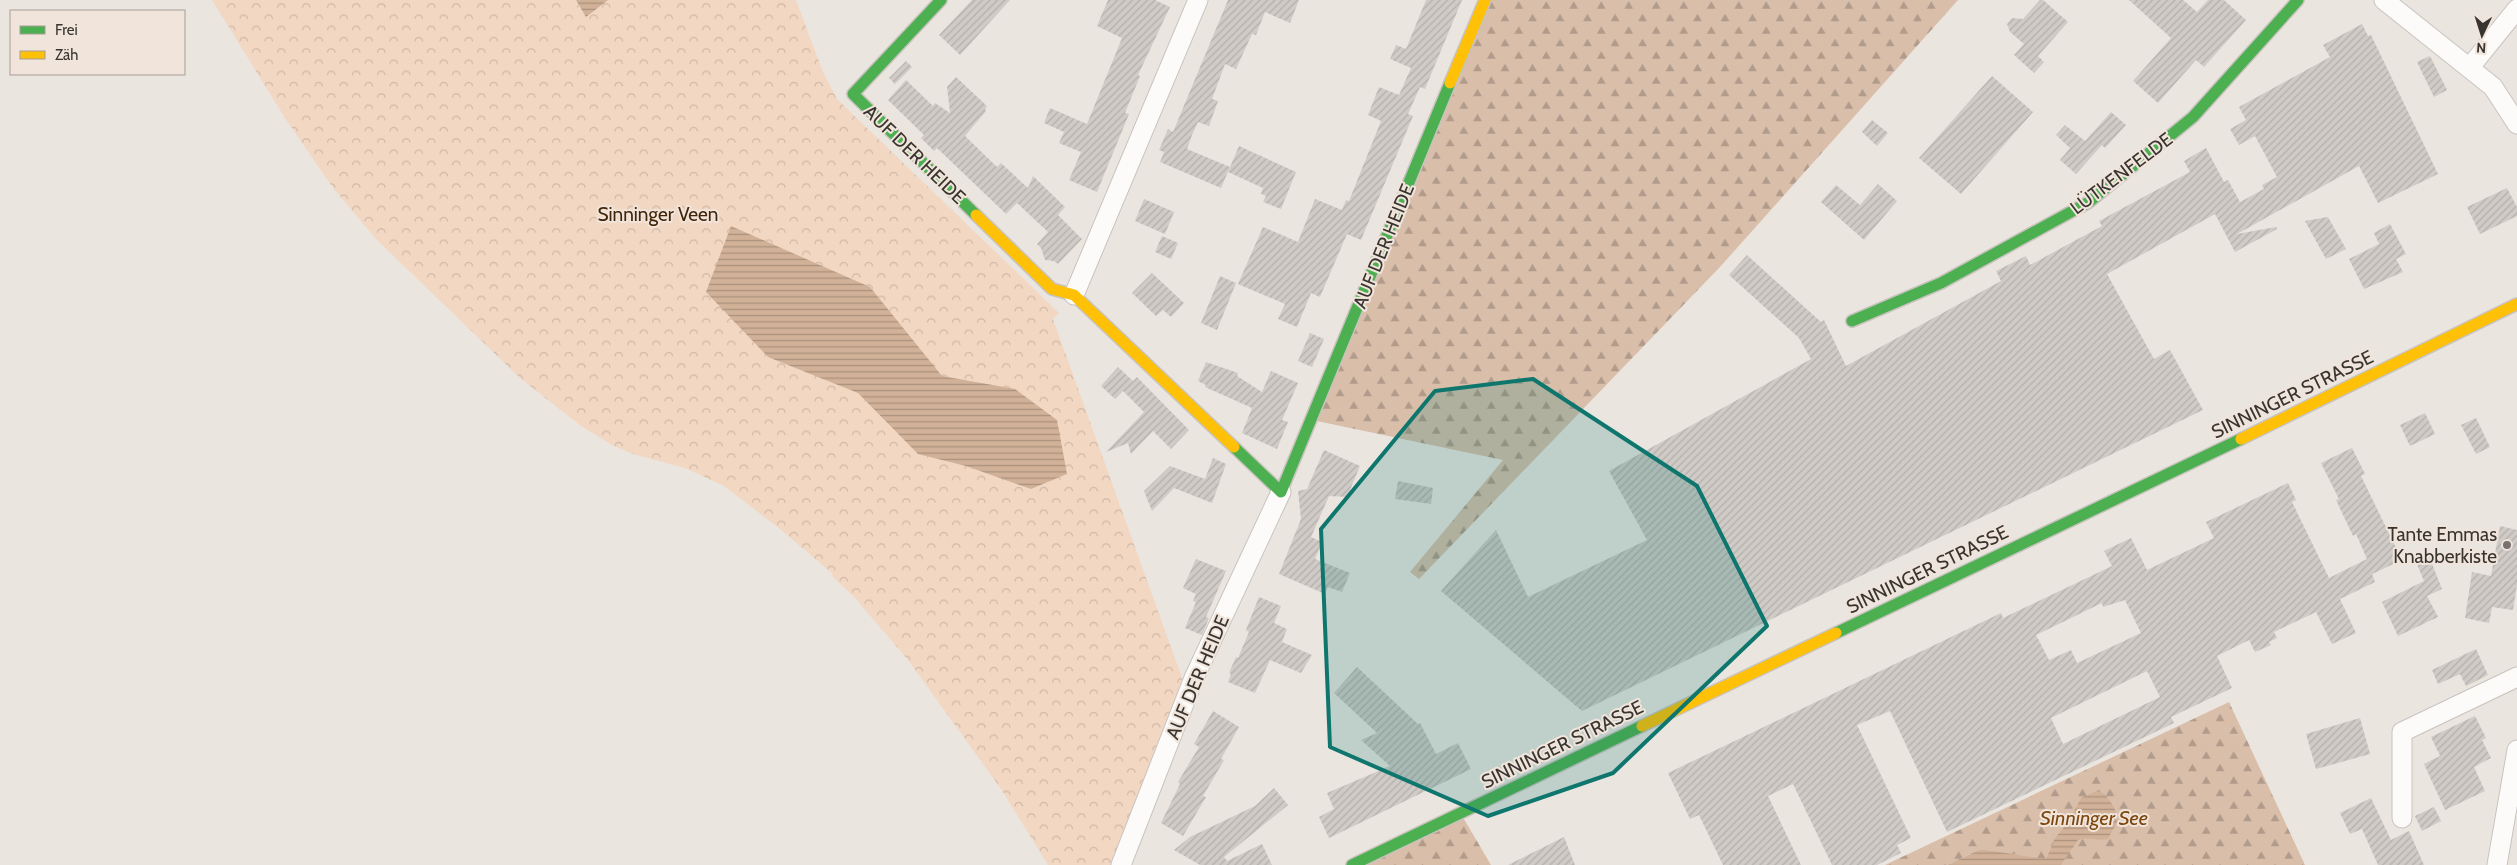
<svg xmlns="http://www.w3.org/2000/svg" width="2517" height="865" font-family="Cabin,sans-serif">
	<defs>
		<pattern id="forest-firs" width="22" height="20" patternUnits="userSpaceOnUse" patternTransform="scale(1.25)"><rect width="22" height="20" fill="#d9beaa"/><path d="M5 1l3.5 6h-7zM16 11l3.5 6h-7z" fill="#b19b8b"/></pattern>
		<pattern id="park-crowns" width="20" height="18" patternUnits="userSpaceOnUse" patternTransform="scale(1.25)"><rect width="20" height="18" fill="#f2d7c2"/><path d="M2 6a3 3 0 1 1 6 0M12 15a3 3 0 1 1 6 0" fill="none" stroke="#d0b9a7"/></pattern>
		<pattern id="water-rules" width="6" height="5" patternUnits="userSpaceOnUse" patternTransform="scale(1.25)"><rect width="6" height="5" fill="#d1b198"/><path d="M0 2.5h6" fill="none" stroke="#ab917c"/></pattern>
		<pattern id="building-hatch" width="6" height="6" patternUnits="userSpaceOnUse" patternTransform="scale(1.25)"><rect width="6" height="6" fill="#d0cbc7"/><path d="M-1 1l2-2M0 6l6-6M5 7l2-2" fill="none" stroke="#b3afab"/></pattern>
	</defs>
	<rect width="100%" height="100%" fill="#ebe5e0"/>
	<g fill="url(#forest-firs)">
		<path d="M1485,0h473l-238,267 -301,312 -9,-7 93,-112 -191,-40z"/>
		<path d="M2229,702l76,163h-246l-3,-4 -75,-12 -34,16h-62z"/>
		<path d="M1461,814l30,51h-138z"/>
	</g>
	<path fill="url(#park-crowns)" d="M212,0h584l27,72 14,27 222,214 -6,6 133,370 -73,176h-65l-47,-76 -93,-129 -53,-62 -23,-22 1,-2 -53,-45 -56,-43 -39,-18 -52,-14 -21,-9 -31,-19 -61,-48 -143,-138 -44,-52 -48,-70z"/>
	<g fill="url(#water-rules)">
		<path d="M576,0h32l-22,17z"/>
		<path d="M731,226l139,61 72,89 73,13 42,31 10,54 -36,15 -65,-23 -48,-12 -60,-61 -90,-36 -62,-65z"/>
		<path d="M2099,790c9,6 19,20 18,31 -1,5 -7,13 -9,18 -10,2 -22,-3 -30,1l-17,25h-114l34,-16 65,10 10,-22 13,-16 12,-23z"/>
	</g>
	<g fill="url(#building-hatch)" fill-rule="evenodd">
		<path d="M972,0h38l-50,55 -21,-20z"/>
		<path d="M1108,0h47l15,7 -32,68 2,1 -15,37 4,1 -32,78 -28,-12 12,-28 -22,-9 5,-11 -20,-9 6,-15 37,16 35,-86 -25,-12z"/>
		<path d="M1228,0h71l-9,23 -25,-11 -9,23 -4,-1 -16,35 -11,-5 -13,35 6,2 -9,25 -11,-4 -6,13 -5,14 43,18 -9,21 -61,-26 4,-10 -5,-2 9,-21 5,3z"/>
		<path d="M1426,0h36l-37,89 -5,-2 -12,27 5,2 -52,124 -14,-6 -27,63 -9,-4 -14,34 -19,-8 7,-15 -47,-20 25,-57 35,15 17,-43 27,11 4,-10 3,1 32,-80 -13,-6 11,-28 20,8 12,-27 -21,-9 6,-14 10,4z"/>
		<path d="M2040,0h3l25,22 -30,34 6,6 -10,11 -20,-18 10,-11 -14,-12 -3,-8 5,-6 11,1z"/>
		<path d="M2129,0h54l14,12 11,-12h16l22,20 -42,47 -8,-7 -38,43 -25,-22 38,-43z"/>
		<path d="M2362,24l6,12 3,-1 67,139 -60,29 -19,-37 -122,68 39,-7 1,2 -42,23 -20,-38 -108,60 47,85 16,-9 33,60 -621,301 -141,-120 55,-61 32,67 119,-57 -38,-69 202,-112 -12,-21 -70,-63 18,-20 74,67 3,-2 22,46 155,-85 -5,-10 30,-15 4,9 72,-39 -3,-5 91,-49 -6,-11 22,-13 18,34 4,-2 12,22 24,-13 -2,-4 15,-8 -22,-41 -16,9 -9,-16 16,-9 -7,-13 91,-50 -7,-12z"/>
		<path d="M2430,56l17,34 -13,7 -17,-35z"/>
		<path d="M906,61l6,6 -17,17 -6,-6z"/>
		<path d="M1992,76l41,36 -72,82 -42,-36z"/>
		<path d="M956,77l31,29 -2,3 1,2 -21,25 32,31 4,-4 27,25 5,-12 32,31 -7,8 24,24 -24,25 -4,-3 -9,-1 -4,-12 -4,-4 11,-12 -31,-29 -11,11 -69,-66 -3,3 -13,-13 3,-3 -36,-35 18,-20 27,26 2,-3 15,10 -3,-26z"/>
		<path d="M2111,112l15,13 -21,23 -3,-3 -26,29 -16,-14 10,-12 -14,-13 9,-10 20,16z"/>
		<path d="M1872,120l16,13 -11,13 -15,-14z"/>
		<path d="M1239,146l57,26 -15,37 -18,-7 3,-6 -5,-2 2,-6 -35,-16z"/>
		<path d="M1878,184l19,17 -33,39 -43,-38 15,-17 24,20z"/>
		<path d="M2507,188l10,19v9l-37,18 -13,-27z"/>
		<path d="M1144,199l30,13 -9,22 -30,-13z"/>
		<path d="M2328,217l18,32 -20,10 -21,-38z"/>
		<path d="M2390,224l16,30 -10,5 7,13 -39,17 -15,-30 30,-15 -5,-11z"/>
		<path d="M1162,236l16,7 -7,16 -16,-7z"/>
		<path d="M1152,273l32,30 -13,14 -8,-7 -7,6 -24,-23z"/>
		<path d="M1220,276l16,7 -19,47 -16,-7z"/>
		<path d="M1310,333l14,6 -12,28 -14,-6z"/>
		<path d="M1206,362l32,11 -1,3 25,16 9,-21 27,12 -16,37 6,2 -11,27 -35,-16 10,-25 -47,-21 1,-2 -8,-4z"/>
		<path d="M1118,367l15,14 4,-4 52,53 -18,19 -18,-18 -22,23 -3,-11 -22,9 38,-40 -21,-21 -8,8 -14,-13z"/>
		<path d="M2425,413l10,21 -25,12 -10,-21z"/>
		<path d="M2476,418l14,29 -14,7 -15,-29z"/>
		<path d="M2352,448l13,26 -4,2 41,84 -30,14 3,8 -35,17 16,34 -24,11 -16,-32 -42,20 3,6 -8,4 2,3 -16,7 -6,-12 -32,16 15,32 -61,29 3,6 -227,109 -57,-121 -33,14 54,113 -14,7 4,8 -24,12h-45l-39,-81 -25,12 33,69h-78l-24,-50 -9,4 -22,-46 333,-160 2,5 109,-52 -8,-15 27,-13 16,32 67,-32 -8,-16 82,-39 8,17 -4,2 37,76 38,-19 -11,-25 -3,2 -17,-36 3,-1 -18,-36zM2125,600l16,33 -64,30 -6,-13 -22,10 -13,-25 66,-32 1,4zM2147,671l13,26 -97,47 -12,-26z"/>
		<path d="M1324,450l36,16 -13,31 -18,-1 -18,41 11,5 -7,17 35,14 -8,19 -14,-5 -3,7 -46,-20 22,-55 -3,-28 9,-2z"/>
		<path d="M1213,458l13,6 -14,39 -38,-15 -22,23 -8,-20 26,-25 35,13z"/>
		<path d="M1398,481l35,7 -2,16 -36,-5z"/>
		<path d="M2500,526l17,4v55l-4,25 -21,-3 -3,16 -24,-5 7,-46 19,4z"/>
		<path d="M2429,556l13,33 -15,7 11,21 -40,19 -16,-34 42,-21 -8,-19z"/>
		<path d="M1196,559l30,12 -20,46 3,1 -7,17 -17,-7 11,-26 -3,-1 3,-7 -13,-6z"/>
		<path d="M1259,597l22,9 -7,17 13,6 -5,13 30,13 -11,18 -31,-13 -15,33 -27,-11 3,-8 -2,-1 7,-16 2,1 11,-26 -3,-2z"/>
		<path d="M2476,649l12,26 -22,11 -6,-12 -22,10 -6,-14z"/>
		<path d="M1357,667l61,57 2,-1 16,31 22,-11 13,26 -142,69 -10,-21 15,-8 -7,-16 63,-27 -29,-26 16,-7 -43,-40z"/>
		<path d="M1213,711l26,16 -18,32 3,1 -21,36 3,1 -23,39 -22,-13 19,-39 -2,-2 21,-35 -5,-3z"/>
		<path d="M2475,716l11,22 -4,2 9,18 -17,9 11,24 -40,19 -21,-46 16,-8 -9,-19z"/>
		<path d="M2360,718l10,36 -54,15 -10,-35z"/>
		<path d="M1274,788l14,17 -64,52 3,4 35,-17 10,21h-72l-26,-15 16,-13 65,-31z"/>
		<path d="M2371,798l20,42 18,-9 15,34h-46l-16,-36 -12,5 -10,-21z"/>
		<path d="M2434,807l7,14 -19,10 -7,-15z"/>
		<path d="M1564,837l11,28h-67z"/>
	</g>
	<g fill="none" stroke-linecap="round" stroke-linejoin="round">
		<defs>
			<g id="street">
				<path d="M2384,0l109,87 24,37"/>
				<path d="M2470,67l47,-58"/>
				<path d="M1074,295l124,-295"/>
				<path d="M2402,818v-86l115,-55"/>
				<path d="M1121,865l73,-187 87,-186"/>
				<path d="M2497,865l20,-115"/>
			</g>
			<g id="fast">
				<path d="M941,0l-88,94 123,121"/>
				<path d="M1852,321l89,-38 148,-81 104,-85 105,-117"/>
				<path d="M1234,447l47,45 169,-409"/>
				<path d="M1836,633l405,-194"/>
				<path d="M1352,865l290,-139"/>
			</g>
			<g id="slow">
				<path d="M1450,83l35,-83"/>
				<path d="M976,215l76,74 22,6 160,152"/>
				<path d="M2241,439l276,-135"/>
				<path d="M1642,726l194,-93"/>
			</g>
		</defs>
		<use href="#street" stroke="#c8c3bf" stroke-width="21"/>
		<use href="#fast" stroke="#c8c3bf" stroke-width="14"/>
		<use href="#slow" stroke="#c8c3bf" stroke-width="14"/>
		<use href="#street" stroke="#fcfbfa" stroke-width="19"/>
		<use href="#fast" stroke="#4caf50" stroke-width="11"/>
		<use href="#slow" stroke="#ffc107" stroke-width="11"/>
	</g>
	<path fill="#0f766e" fill-opacity="0.2" stroke="#0f766e" stroke-width="4" stroke-linejoin="round" d="M1533,379l164,107 70,140 -154,147 -125,43 -158,-69 -9,-218 114,-138z"/>
	<circle fill="#77726e" stroke="#f0e4db" stroke-width="2" cx="2507" cy="545" r="5"/>
	<g text-anchor="middle" stroke-width="4" stroke-linejoin="round" paint-order="stroke">
		<g font-size="19" fill="#383430" stroke="#f0e4db">
			<text transform="translate(915 154) rotate(44)" y="7">AUF DER HEIDE</text>
			<text transform="translate(2121 173) rotate(-37)" y="7">LÜTKENFELDE</text>
			<text transform="translate(1383 246) rotate(-68)" y="7">AUF DER HEIDE</text>
			<text transform="translate(2292 394) rotate(-26)" y="7">SINNINGER STRASSE</text>
			<text transform="translate(1927 569) rotate(-26)" y="7">SINNINGER STRASSE</text>
			<text transform="translate(1197 677) rotate(-67)" y="7">AUF DER HEIDE</text>
			<text transform="translate(1562 744) rotate(-26)" y="7">SINNINGER STRASSE</text>
		</g>
		<g font-size="19" fill="#422509" stroke="#f0e4db">
			<text x="658" y="221">Sinninger Veen</text>
		</g>
		<g font-size="19" fill="#383430" stroke="#f0e4db" text-anchor="end">
			<text x="2497" y="541">Tante Emmas<tspan x="2497" dy="22">Knabberkiste</tspan></text>
		</g>
		<g font-size="20" font-style="italic" fill="#7c460c" stroke="#f0e4db">
			<text x="2094" y="825">Sinninger See</text>
		</g>
	</g>
	<rect x="10" y="10" width="175" height="65" fill="#f0e4db" stroke="#a69e97"/>
	<rect x="20" y="26" width="25" height="8" fill="#4caf50" stroke="#a69e97"/>
	<text x="55" y="35" font-size="15" fill="#383430">Frei</text>
	<rect x="20" y="51" width="25" height="8" fill="#ffc107" stroke="#a69e97"/>
	<text x="55" y="60" font-size="15" fill="#383430">Zäh</text>
	<g transform="translate(2482 35) rotate(184)" stroke="#f0e4db" stroke-width="4" paint-order="stroke">
	<path d="M0-4L9 19L0 12L-9 19Z" fill="#383430"/>
	<text y="-8" font-size="14" font-weight="bold" text-anchor="middle" fill="#383430">N</text>
	</g>
</svg>
